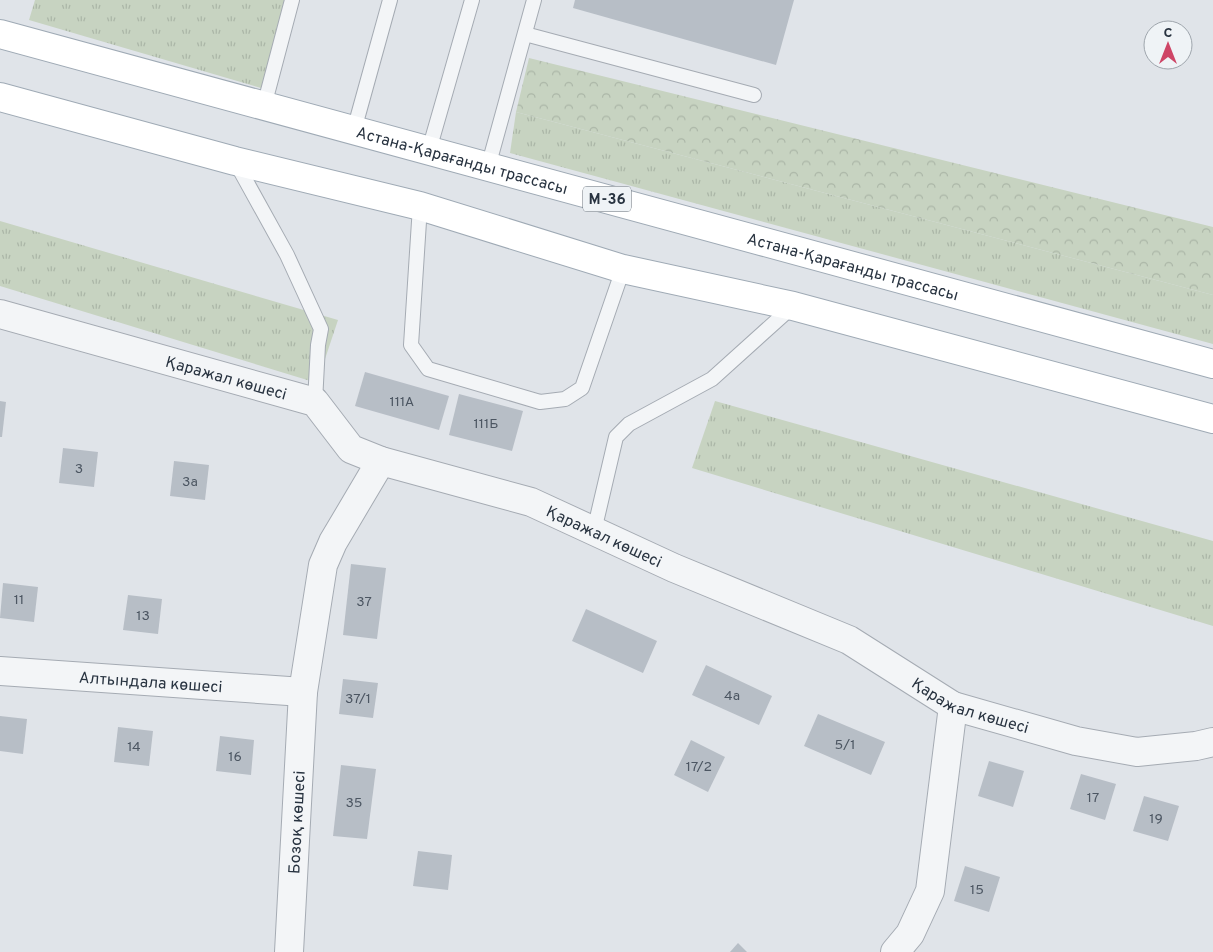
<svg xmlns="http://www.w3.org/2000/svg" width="1213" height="952" font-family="Overpass,sans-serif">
	<defs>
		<pattern id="grass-tufts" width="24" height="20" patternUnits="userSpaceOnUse" patternTransform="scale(1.25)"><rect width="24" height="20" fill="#c7d3c1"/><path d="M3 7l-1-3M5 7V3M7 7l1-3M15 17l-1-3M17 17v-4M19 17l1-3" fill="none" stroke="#abb6a7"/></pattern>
		<pattern id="forest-crowns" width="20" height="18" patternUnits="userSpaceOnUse" patternTransform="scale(1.25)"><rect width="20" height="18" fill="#c7d3c1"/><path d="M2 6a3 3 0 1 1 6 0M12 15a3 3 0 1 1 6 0" fill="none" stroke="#abb6a7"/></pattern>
	</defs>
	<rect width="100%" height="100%" fill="#e0e4e9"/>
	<g fill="url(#grass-tufts)">
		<path d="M35,0h249l7,2 -23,88 -239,-70z"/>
		<path d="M516,112l697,183v49l-703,-191z"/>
		<path d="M0,221l338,99 -21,63 -317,-97z"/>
		<path d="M715,401l498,140v85l-521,-158z"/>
	</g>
	<path fill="url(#forest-crowns)" d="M529,58l684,169v68l-697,-183z"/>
	<g fill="#b7bec6">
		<path d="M575,0h219l-18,65 -203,-57z"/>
		<path d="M365,372l84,24 -10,34 -84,-24z"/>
		<path d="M459,394l64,17 -11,40 -63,-16z"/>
		<path d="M0,401l6,1 -4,35h-2z"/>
		<path d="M63,448l35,4 -4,35 -35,-4z"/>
		<path d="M174,461l35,4 -4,35 -35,-4z"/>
		<path d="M351,564l35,4 -9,71 -34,-4z"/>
		<path d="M3,583l35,4 -4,35 -34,-4z"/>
		<path d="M128,595l34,4 -4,35 -35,-4z"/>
		<path d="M586,609l71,32 -14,32 -71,-32z"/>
		<path d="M706,665l66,31 -13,29 -67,-30z"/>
		<path d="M343,679l35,4 -5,35 -34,-4z"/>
		<path d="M818,714l67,28 -14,33 -67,-29z"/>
		<path d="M0,716l27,3 -4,35 -23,-3z"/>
		<path d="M118,727l35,4 -4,35 -35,-4z"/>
		<path d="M220,736l34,4 -3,35 -35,-4z"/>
		<path d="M691,740l34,17 -17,35 -34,-17z"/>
		<path d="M989,761l35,10 -11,36 -35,-11z"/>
		<path d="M341,765l35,4 -9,70 -34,-3z"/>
		<path d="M1081,774l35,10 -11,36 -35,-11z"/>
		<path d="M1144,796l35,10 -11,35 -35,-10z"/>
		<path d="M418,851l34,4 -4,35 -35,-4z"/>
		<path d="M965,866l35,11 -11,35 -35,-11z"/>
		<path d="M738,943l9,9h-17z"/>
	</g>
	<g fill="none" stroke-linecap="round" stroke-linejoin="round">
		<defs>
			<g id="lane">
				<path d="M525,34l229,61"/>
				<path d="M264,106l28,-106"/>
				<path d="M354,130l36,-130"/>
				<path d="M429,150l43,-150"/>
				<path d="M235,161l52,94 34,74 -3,16 -3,57"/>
				<path d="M488,167l46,-167"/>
				<path d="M420,206l-9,139 17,24 112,33 25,-3 17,-11 41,-119"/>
				<path d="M594,531l22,-94 13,-13 83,-45 81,-73"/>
			</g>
			<g id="street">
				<path id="s1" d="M0,314l315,88 36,47 30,12 150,41 143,66 175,72 104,66 123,35 61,11 59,-6 17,-4"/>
				<path id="s2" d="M0,671l303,21"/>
				<path id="s3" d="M289,952l14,-260 20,-127 10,-23 48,-81"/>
				<path d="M895,952l15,-18 20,-43 23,-185"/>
			</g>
			<g id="primary">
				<path id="s4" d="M0,34l1213,330"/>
				<path d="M0,97l235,64 185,45 203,63 170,37 420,113"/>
			</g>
		</defs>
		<use href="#lane" stroke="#a5abb3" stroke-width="16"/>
		<use href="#street" stroke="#a5abb3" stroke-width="30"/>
		<use href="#primary" stroke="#9faab5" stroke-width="30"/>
		<use href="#lane" stroke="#f3f5f7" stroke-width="14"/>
		<use href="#street" stroke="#f3f5f7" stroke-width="28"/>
		<use href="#primary" stroke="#fff" stroke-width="28"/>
	</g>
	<g text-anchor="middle" stroke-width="5" stroke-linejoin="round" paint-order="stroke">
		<g font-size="14" fill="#4c5662">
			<text x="402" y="406">111А</text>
			<text x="486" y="428">111Б</text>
			<text x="79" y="473">3</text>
			<text x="190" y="486">3а</text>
			<text x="19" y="604">11</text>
			<text x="364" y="606">37</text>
			<text x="143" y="620">13</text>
			<text x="732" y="700">4а</text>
			<text x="358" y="703">37/1</text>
			<text x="845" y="749">5/1</text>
			<text x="134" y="751">14</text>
			<text x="235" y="761">16</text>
			<text x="699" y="771">17/2</text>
			<text x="1093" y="802">17</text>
			<text x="354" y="807">35</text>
			<text x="1156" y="823">19</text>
			<text x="977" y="894">15</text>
		</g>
		<rect fill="#eff3f6" stroke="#646d77" stroke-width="1" x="583" y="186.5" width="48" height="25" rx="4"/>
		<g font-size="15" font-weight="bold" fill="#283340">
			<text x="607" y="204">M-36</text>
		</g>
		<g font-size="16" fill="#283340" stroke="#eff3f6">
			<text dy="6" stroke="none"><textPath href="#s4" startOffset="479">Астана-Қарағанды трассасы</textPath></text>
			<text dy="6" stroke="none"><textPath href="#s4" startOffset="884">Астана-Қарағанды трассасы</textPath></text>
			<text dy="6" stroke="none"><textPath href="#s1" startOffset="235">Қаражал көшесі</textPath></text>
			<text dy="6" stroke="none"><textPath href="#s1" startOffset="655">Қаражал көшесі</textPath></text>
			<text dy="6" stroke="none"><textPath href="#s2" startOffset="151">Алтындала көшесі</textPath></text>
			<text dy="6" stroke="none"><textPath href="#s1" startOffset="1060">Қаражал көшесі</textPath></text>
			<text dy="6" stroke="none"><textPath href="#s3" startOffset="130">Бозоқ көшесі</textPath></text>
		</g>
	</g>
	<g transform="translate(1168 45)"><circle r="24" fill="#eff3f6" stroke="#9fa6ad"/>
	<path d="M0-4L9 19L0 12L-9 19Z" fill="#ce4566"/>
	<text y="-8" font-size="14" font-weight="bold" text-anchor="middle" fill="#283340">С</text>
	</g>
</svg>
